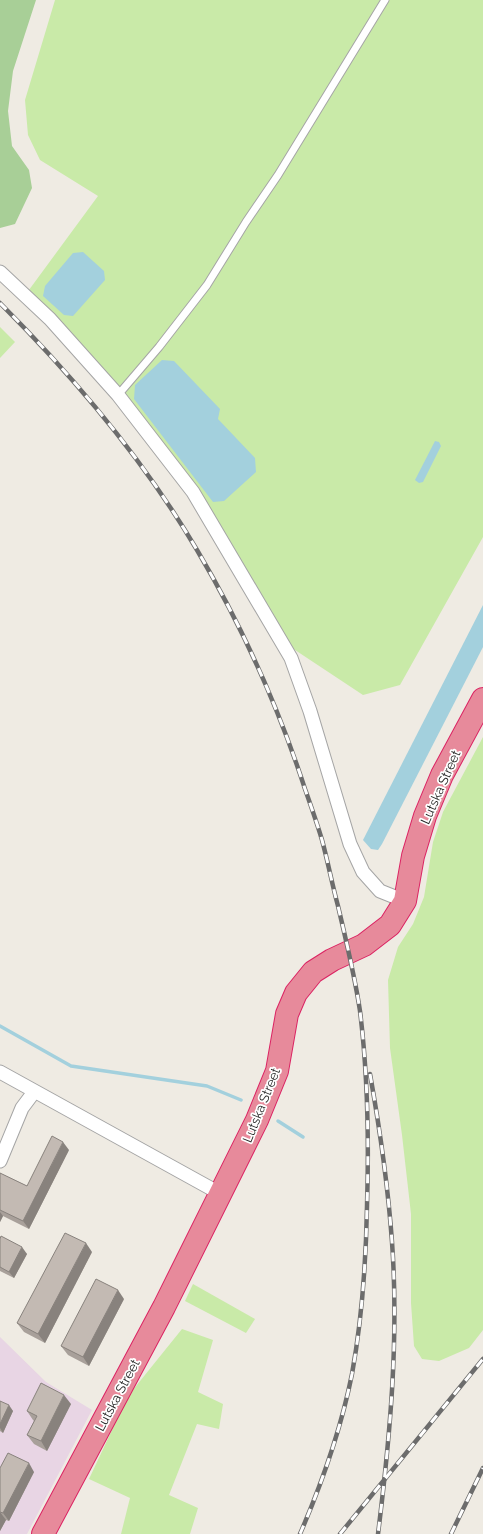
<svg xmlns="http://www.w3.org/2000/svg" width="483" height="1534" font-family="Raleway,sans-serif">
	<rect width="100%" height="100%" fill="#efebe3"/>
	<path fill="#e8d5e4" d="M0,1337l46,45 46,28 -65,124h-27z"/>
	<g fill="#c9eaa8">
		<path d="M55,0h428v537l-83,148 -37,10 -71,-47 -85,-141 -181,-213 72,-98 -58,-36 -12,-25 -3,-35z"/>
		<path d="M0,327l15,15 -15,16z"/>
		<path d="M483,737v593l-14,18 -30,13 -17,-2 -8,-13 -3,-43v-89l-9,-79 -12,-87 -2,-68 10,-33 15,-23 11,-27 9,-55 10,-30z"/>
		<path d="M193,1284l62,35 -9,14 -61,-32z"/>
		<path d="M182,1329l31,11 -15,52 25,12 -4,25 -22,-5 -28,71 29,13 -8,26h-69l9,-36 -41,-19 39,-83z"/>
	</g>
	<path fill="#a8cf97" d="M0,0h36l-23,71 -5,40 4,35 17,24 3,18 -17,36 -15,4z"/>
	<g fill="#a3d0dd">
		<path d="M83,252l21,19 1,9 -32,36 -9,-1 -21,-19 2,-10 28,-33z"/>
		<path d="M162,360l12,1 46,48 -2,10 37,39 1,14 -32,29 -11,1 -79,-103 1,-14z"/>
		<path d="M435,441l4,1 2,4 -18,36 -4,1 -4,-3z"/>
		<path d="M483,605v42l-101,197 -4,6 -7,-1 -8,-9z"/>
	</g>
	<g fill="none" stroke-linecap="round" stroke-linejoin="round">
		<g stroke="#a3d0dd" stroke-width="3.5">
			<path d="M0,1026l71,40 136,20 34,14"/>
			<path d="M278,1121l25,16"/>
		</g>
		<defs>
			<path id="lane" d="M118,395l41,-48 48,-62 39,-63 32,-47 107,-175"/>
			<g id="street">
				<path d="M0,272l50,47 68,76 75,97 98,166 19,53 40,133 13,28 17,19 25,10"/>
				<path d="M0,1072l221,122"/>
				<path d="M0,1161l22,-53 12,-16"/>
			</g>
			<path id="highway" d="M43,1534l121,-227 93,-187 20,-49 10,-57 9,-21 17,-21 19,-12 32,-15 26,-20 15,-24 8,-45 12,-40 17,-41 41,-76"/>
		</defs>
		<use href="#lane" stroke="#a5a5a5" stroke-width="9"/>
		<use href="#street" stroke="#a5a5a5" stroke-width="15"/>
		<use href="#highway" stroke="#db2262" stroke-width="24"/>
		<use href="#lane" stroke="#fff" stroke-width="7"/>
		<use href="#street" stroke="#fff" stroke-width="13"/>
		<use href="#highway" stroke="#e78a9b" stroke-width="22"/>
		<defs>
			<g id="rail">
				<path d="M0,303c74,74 144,157 197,247 45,76 81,156 108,239 6,17 12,34 17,51 6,22 10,44 16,66 8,34 17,71 22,105 8,65 9,130 7,195 -1,56 -5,113 -15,168 -11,55 -30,109 -52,160"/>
				<path d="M370,1074c10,56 18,112 22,168 7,97 -2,195 -14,292"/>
				<path d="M340,1534l143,-175"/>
				<path d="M451,1534l32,-66"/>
			</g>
		</defs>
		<use href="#rail" stroke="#6c6c6c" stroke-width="4.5"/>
		<use href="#rail" stroke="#fff" stroke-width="3" stroke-dasharray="9" stroke-linecap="butt"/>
	</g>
	<g fill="#a8a09a">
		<path d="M69,1150l-40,79 -26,-13 -3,6v-49l27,13z"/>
		<path d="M0,1239l27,15 -13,24 -14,-7z"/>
		<path d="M92,1252l-47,91 -21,-11 -7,-9z"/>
		<path d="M124,1299l-35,67 -21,-11 -7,-9z"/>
		<path d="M0,1401l13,10 -10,22 -3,-2z"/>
		<path d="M71,1404l-24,47 -13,-7 -7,-9 7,-14 -1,-1 -6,-9z"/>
		<path d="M0,1468l34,4 -25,49 -3,-1 -6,11z"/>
	</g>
	<g fill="#88827d">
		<path d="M63,1142l6,8 -40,79 -6,-8z"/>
		<path d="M0,1212l3,4 -3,6z"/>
		<path d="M86,1243l6,9 -47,91 -7,-9z"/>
		<path d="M22,1247l5,7 -13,24 -5,-6z"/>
		<path d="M118,1290l6,9 -35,67 -6,-9z"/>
		<path d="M64,1395l7,9 -24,47 -6,-10z"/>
		<path d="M9,1405l4,6 -10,22 -3,-5v-4z"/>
		<path d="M29,1463l5,9 -25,49 -6,-8z"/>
		<path d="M0,1512l6,8 -6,11z"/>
	</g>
	<g fill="#c3bab3" stroke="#88827d">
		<path d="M52,1136l11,6 -40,79 -23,-11v-37l27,13z"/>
		<path d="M65,1233l21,10 -48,91 -21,-11z"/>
		<path d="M1,1236l21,11 -13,25 -9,-5v-28z"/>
		<path d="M96,1279l22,11 -35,67 -22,-11z"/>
		<path d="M41,1383l23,12 -23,46 -14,-6 10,-19 -10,-5z"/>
		<path d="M0,1401l9,4 -9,19z"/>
		<path d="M8,1453l21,10 -26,50 -3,-1v-44z"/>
	</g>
	<g text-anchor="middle" stroke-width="3.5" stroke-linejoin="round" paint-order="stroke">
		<g font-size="13" fill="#1e1e1e" stroke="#fff">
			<text transform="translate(440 787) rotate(-66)" y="5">Lutska Street</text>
			<text transform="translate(261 1105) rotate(-68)" y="5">Lutska Street</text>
			<text transform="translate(117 1395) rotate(-62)" y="5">Lutska Street</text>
		</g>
	</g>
</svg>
